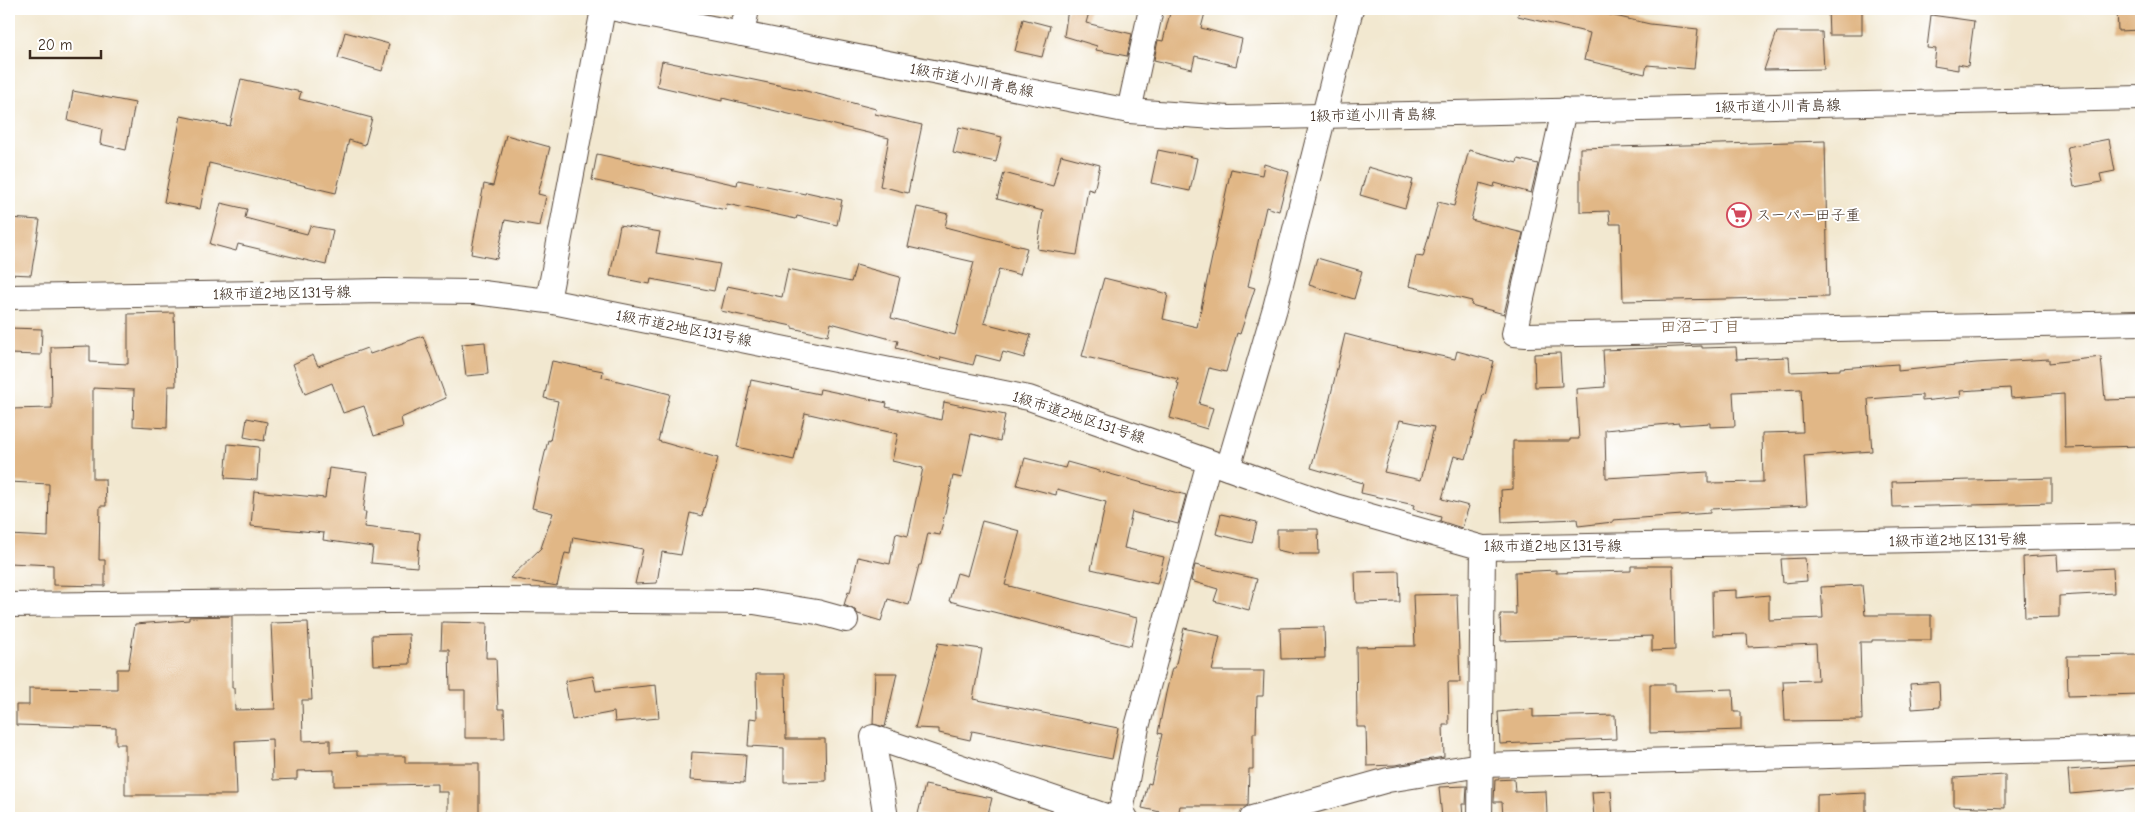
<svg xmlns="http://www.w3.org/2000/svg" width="2150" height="827" font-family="'Comic Neue','Klee One',sans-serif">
	<rect width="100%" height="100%" fill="#fff"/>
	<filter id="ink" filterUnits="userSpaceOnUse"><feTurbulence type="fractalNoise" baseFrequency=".02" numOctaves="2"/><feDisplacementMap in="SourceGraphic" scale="10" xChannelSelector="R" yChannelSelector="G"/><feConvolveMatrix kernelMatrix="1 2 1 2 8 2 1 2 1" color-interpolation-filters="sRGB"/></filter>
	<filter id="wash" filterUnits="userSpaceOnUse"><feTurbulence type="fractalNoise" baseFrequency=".0096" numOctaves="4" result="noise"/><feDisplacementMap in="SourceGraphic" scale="20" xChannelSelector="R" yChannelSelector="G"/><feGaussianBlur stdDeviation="1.12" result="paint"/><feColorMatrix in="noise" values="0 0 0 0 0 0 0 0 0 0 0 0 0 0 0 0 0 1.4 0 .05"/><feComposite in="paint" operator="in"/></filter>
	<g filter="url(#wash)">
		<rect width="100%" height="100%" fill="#f2e8d0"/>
		<g id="blocks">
			<g fill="#e1b786" fill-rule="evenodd">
				<path d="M1068,9h22l-4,14 46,11 -5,22 -31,-6 1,-4 -33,-10z"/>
				<path d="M1171,9h35l-5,19 41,11 -6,27 -41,-10 -3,13 -38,-9 4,-20 5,1z"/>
				<path d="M1519,9h65l66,15 48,5 -4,40 -47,-4 -2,9 -61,-14 6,-27 -72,-17z"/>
				<path d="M1828,9h34v26h-33z"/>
				<path d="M2117,9h24v21l-23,1z"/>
				<path d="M1931,15l43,6 -6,45 -10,-2v6l-24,-4 2,-17 -9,-1z"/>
				<path d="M1023,19l27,7 -8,31 -27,-6z"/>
				<path d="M345,32l44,12 -7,27 -44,-13z"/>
				<path d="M1777,32h45l2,37 -60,1z"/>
				<path d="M662,61l140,29 74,19 -1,5 47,11 -14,68 -28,-7 9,-48 -167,-40v3l-65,-15z"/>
				<path d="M241,79l60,13 -2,7 73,19 -7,27 -16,-5 -13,53 -127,-30 -9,46 -36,-7 17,-86 49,10z"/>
				<path d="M73,91l62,12 -9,47 -26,-6 2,-15 -34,-8z"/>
				<path d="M959,127l43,10 -6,25 -43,-9z"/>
				<path d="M506,135l44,12 -12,47 8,2 -6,30 -35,-6 -8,39 -26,-5 13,-70 9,2z"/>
				<path d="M2109,139l6,32 -15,3 2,8 -28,5 -7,-40z"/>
				<path d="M1825,141l3,156 -205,4 -2,-77h-11l-1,-13 -29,1v-64z"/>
				<path d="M1158,150l39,8 -7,33 -39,-8z"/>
				<path d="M1469,150l48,13 1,-4 20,5 -7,29 -36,-10 -1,4 -14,-4 -9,37 52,13 -19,81 -33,-9 1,-4 -63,-15 7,-30 7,1 15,-55 16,4z"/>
				<path d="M597,154l140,31 1,-5 67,14 1,-2 36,8 -5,25 -40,-9 -1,3 -69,-15 -1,6 -134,-30z"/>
				<path d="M1061,155l39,10 -6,26 -6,-2 -11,66 -40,-6 6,-38 -46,-12 7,-26 49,13z"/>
				<path d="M1264,164l25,8 -10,39 -13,-4 -18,79 7,2 -15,46 -3,-1 -11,39 -17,-4 -10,36 14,4 -6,21 -37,-11 9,-34 -2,-1 1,-4 -96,-23 22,-78 64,16 -5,25 34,8 34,-158 31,6z"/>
				<path d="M1368,167l45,13 -8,28 -45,-13z"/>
				<path d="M221,203l26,6 -2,9 62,16 3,-8 23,4 -7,35 -88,-21 -2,7 -26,-7z"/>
				<path d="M917,207l31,7 -3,13 82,21 -7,27 -21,-6 -15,54 47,12 -7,23 -21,-6 -3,9 -24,-6 -3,10 -32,-8 -1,3 -44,-12 2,-7 -67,-18 -3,13 -36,-8v-2l-71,-15 6,-25 55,11 6,-28 63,13 5,-17 44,12 -9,41 64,17 19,-73 -66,-15z"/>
				<path d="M9,218l31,2 -9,55 -22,-1z"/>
				<path d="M620,225l40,7 -4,21 64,11 -6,27 -63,-12 -1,5 -40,-8z"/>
				<path d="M1317,258l45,13 -8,28 -45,-14z"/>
				<path d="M174,313l2,73h-8l-1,42 -34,-2 1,-36 -41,-2v91h12l1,27h-6l-1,54h6v26l-52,-1v-20l-44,-2v-28l39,2 1,-53 -40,-2v-73l43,-1 -1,-61 39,-1v16l38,2v-50z"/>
				<path d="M9,328l33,1 -1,26 -32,-1z"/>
				<path d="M1345,334l46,12 64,13 2,-8 37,10 -9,34h-2l-17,64 -12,-3 -12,43 27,7 -7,22 -22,-7 1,-4 -28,-8 1,-4 -53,-12 2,-10 -52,-15 17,-61zM1400,420l34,7 -13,53 -37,-8z"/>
				<path d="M423,336l23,62 -45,20 2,9 -29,9 -10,-30 -21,7 -11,-30 -27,11 -12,-30 20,-9 5,11 49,-18 3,6z"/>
				<path d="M485,342l3,32 -22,2 -4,-32z"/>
				<path d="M1702,346v2l34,-1 1,12 52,-2 1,15 50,-2v-2l58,-4v7l78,-8 73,-4v4l52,-6 4,43 36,-1v47l-76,2 -1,-54 -53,4 -1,-10 -50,3 1,6 -39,4v-6l-54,4 4,52 -68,5 3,49 -97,4v4l-97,7v2l-35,4 -1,-7 -75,3 -1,-32 12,-1v-48h57v-2h9l-3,-50 29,-2 -2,-37zM1801,389l2,43 -41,1 1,49 -55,1v-11l-102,6 -1,-48 74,-7v2l31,-2v4l25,-1 -2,-34z"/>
				<path d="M1560,353l2,33 -27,1 -1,-33z"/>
				<path d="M552,361l51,10 -1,6 68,17 -12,47 60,17 -16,58 -12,-3 -9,42 -19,-3 -5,31 -22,1 8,-35 -70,-12 -3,17 -5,-1 -8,33 -47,-8 31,-30 12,-35 -21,-5 16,-68 2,1 8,-40 -14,-3z"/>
				<path d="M751,380l68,14 1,-5 67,14 -1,4 55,13 3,-18 61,13 -5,26 -29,-7 -9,44 -9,-2 -13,59 -12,-2 -7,32h-2l-10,40 -21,-6 -7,22 -23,-7 -3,-4 -11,-5 4,-13 2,1 8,-36 32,7 6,-31 12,3 15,-68 -31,-7 6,-27 -93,-21 -11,47 -57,-13z"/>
				<path d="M247,418l20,4 -3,19 -20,-4z"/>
				<path d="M228,444l31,3 -2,33 -32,-2z"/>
				<path d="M1025,458l40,10 2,-6 119,33 -8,29 -46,-12 -8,36 40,9 -7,27 -66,-15 15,-67 -49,-13 -1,6 -39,-10z"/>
				<path d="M329,468l39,5 -5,39h3l-2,15 56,6 -3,34 -46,-4 2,-16 -50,-7 1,-7 -73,-7 3,-35 71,7z"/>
				<path d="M2052,478v25l-159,4 -1,-25z"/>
				<path d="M1221,514l36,8 -5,21 -36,-9z"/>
				<path d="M982,521l38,10 -15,54 132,33 -6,28 -182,-45 8,-28 10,3z"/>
				<path d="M1277,529h41l1,25h-24l-18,-4z"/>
				<path d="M2057,555l1,16 55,-3 1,25 -55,3v21l-34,1 -2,-61z"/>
				<path d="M1805,558l2,23 -24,2 -2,-24z"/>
				<path d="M1195,565l62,14 -8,31 -35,-9 4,-12 -27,-8z"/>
				<path d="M1631,566h42l2,84 -23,1v-15l-151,5 -1,-27h16l-1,-42 41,-2v3l75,-2z"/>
				<path d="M1399,571l1,31 -44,1 -1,-31z"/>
				<path d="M1862,585l3,30h66v25h-59v2h-12l2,78 -77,1 -2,-40 35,-1 -2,-36 -68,3 -1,-13 -34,1 -1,-44 24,-1v8l33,-3v25l54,-2 -2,-31z"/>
				<path d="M1457,594l3,88h-12l1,43h-6l1,32 -49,8 -28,1 -1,-39h-9l-1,-80 59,-1 -2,-51z"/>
				<path d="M232,616v72h2l1,22 40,-1 -4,-86 37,-1 4,78h-10l1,41 27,-1v12l27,-1v5h48v7h74v55h-31v-26h-10v-8l-104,2v-16l-37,1v8l-24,1 -1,-41 -37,2 2,54h-112v-51h-9v-16l-100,-3v-20h13v-17l88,1v-20h11l7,-45 54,-4v-3z"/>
				<path d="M442,622l45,1 -1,35h10l2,51h6l1,29h-40v-48h-15l-1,-40h-8z"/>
				<path d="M1324,627l1,31 -44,1 -1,-31z"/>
				<path d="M1184,628l36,8 -8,35h52l-1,25h-6l-1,37h-3v36h-4l-1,36 -2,1h-66l-2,10 -36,-8 6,-25 3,1 11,-50 -4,-1 8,-40 6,-25h3z"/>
				<path d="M409,634l1,30 -37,1 -1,-30z"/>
				<path d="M938,643l44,6 -9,50 145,29 -6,31 -140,-28 -2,9 -31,-7v-4l-24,-1z"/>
				<path d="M2141,655v39l-73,2 -1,-40z"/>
				<path d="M875,673h22l-12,54 -12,-3z"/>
				<path d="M756,674h29l1,65h39l1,42 -42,1v-34l-36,-2 2,-28 7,1z"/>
				<path d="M593,676l3,15 60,-6 3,33 -44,4 -1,-10 -42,8 -7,-39z"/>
				<path d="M1939,682l1,25 -28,2 -2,-25z"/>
				<path d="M1650,684h25v7l58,-2 1,23h7v18l-91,3z"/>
				<path d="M1533,709v8l82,-2 1,24 -116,5 -2,-32z"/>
				<path d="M692,752l54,3 -2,28 -54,-3z"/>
				<path d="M2141,765v23l-71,6 -2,-24z"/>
				<path d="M2005,775v33l-51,-2v-28z"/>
				<path d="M1514,779l1,13 31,-1 1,23 -44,3 -1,-15h-8l1,-22z"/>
				<path d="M925,785l67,13 -5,20h-49l-20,-4z"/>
				<path d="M1467,786l-1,18h-4l1,14h-21l-3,-31z"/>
				<path d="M1611,791l2,27h-19l-2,-26z"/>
				<path d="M1866,793v25h-49v-23z"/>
			</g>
		</g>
	</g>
	<g filter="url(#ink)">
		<use href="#blocks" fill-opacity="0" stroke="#564639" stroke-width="1"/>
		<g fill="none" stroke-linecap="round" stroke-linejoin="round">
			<defs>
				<g id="minor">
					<path d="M616,9l513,102 100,7 912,-20"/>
					<path d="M742,34l5,-25"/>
					<path d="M1564,110l-50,224 12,1 615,-12"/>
					<path d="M1129,111l22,-102"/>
					<path d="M9,297l376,-6 90,1 73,9 481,97 306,108 148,42 658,-12"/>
					<path d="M548,301l55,-292"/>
					<path d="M1228,468l47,-160 76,-299"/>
					<path d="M9,605l477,-5 268,2 63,10 29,8"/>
					<path d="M1120,817l17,-90 72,-265"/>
					<path d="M886,818l-13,-81 233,79 20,2"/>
					<path d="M1252,818l136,-38 92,-15 661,-17"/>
					<path d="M1480,818l3,-270"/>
				</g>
			</defs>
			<use href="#minor" stroke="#564639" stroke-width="26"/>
			<use href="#minor" stroke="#fff" stroke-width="24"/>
		</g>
	</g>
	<defs>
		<symbol id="supermarket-ring" viewBox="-11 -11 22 22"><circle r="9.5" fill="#fff" stroke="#d1495b" stroke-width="1.5"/><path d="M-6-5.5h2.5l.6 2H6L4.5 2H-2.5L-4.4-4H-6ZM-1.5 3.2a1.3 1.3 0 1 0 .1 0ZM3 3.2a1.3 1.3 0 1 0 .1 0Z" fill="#d1495b"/></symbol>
	</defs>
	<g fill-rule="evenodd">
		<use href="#supermarket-ring" x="1725" y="201" width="28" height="28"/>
	</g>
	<g text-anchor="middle" stroke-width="4" stroke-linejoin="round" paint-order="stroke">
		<g font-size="15" fill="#3b2a1e" stroke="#fff">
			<text transform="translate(972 80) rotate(11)" y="5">1級市道小川青島線</text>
			<text transform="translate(1778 106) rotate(-1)" y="5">1級市道小川青島線</text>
			<text transform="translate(1373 115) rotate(-1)" y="5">1級市道小川青島線</text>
			<text transform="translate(282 293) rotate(-1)" y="5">1級市道2地区131号線</text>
			<text transform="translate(684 328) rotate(11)" y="5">1級市道2地区131号線</text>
			<text transform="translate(1079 417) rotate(18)" y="5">1級市道2地区131号線</text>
			<text transform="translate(1958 540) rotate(-1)" y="5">1級市道2地区131号線</text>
			<text x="1553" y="551">1級市道2地区131号線</text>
		</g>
		<g font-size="15" fill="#3b2a1e" stroke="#fff" text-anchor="start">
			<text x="1756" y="220">スーパー田子重</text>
		</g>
		<g font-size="16" fill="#755b42" stroke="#fff">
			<text x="1700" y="332">田沼二丁目</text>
		</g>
	</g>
	<rect width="2150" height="827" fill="none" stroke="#fff" stroke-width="30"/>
	<path d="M30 50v8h71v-8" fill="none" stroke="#3b2a1e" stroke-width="2.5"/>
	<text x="38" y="50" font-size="15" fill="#3b2a1e" stroke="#ffffff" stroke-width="4" paint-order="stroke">20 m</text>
</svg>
